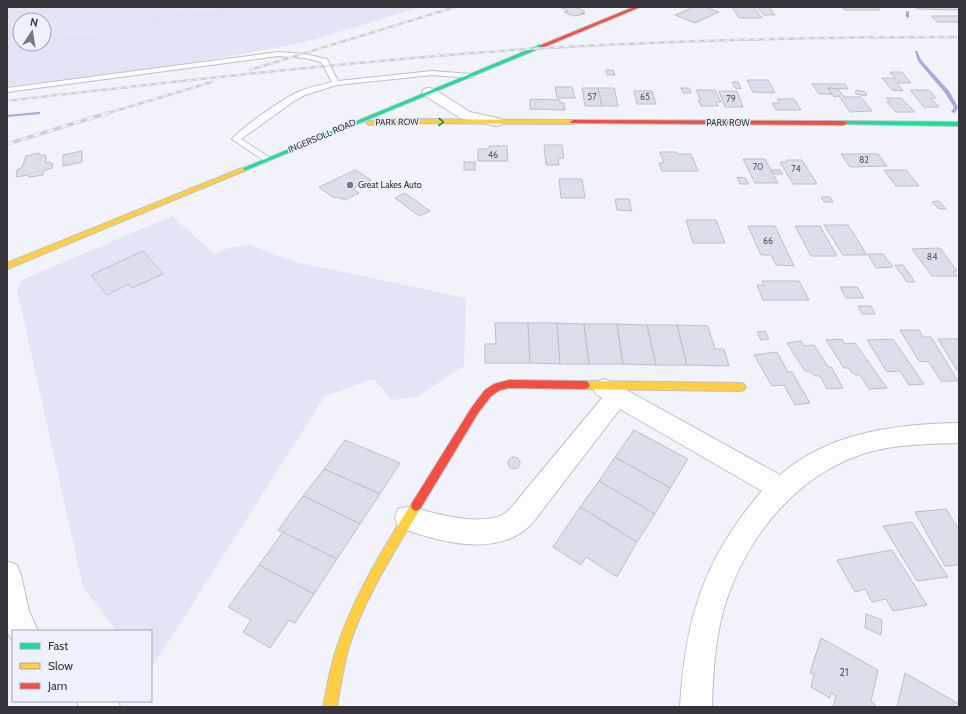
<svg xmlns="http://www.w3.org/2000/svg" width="966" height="714" font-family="Cabin,sans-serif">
	<rect width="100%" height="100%" fill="#f2f3fa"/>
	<g fill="#e3e5f7" fill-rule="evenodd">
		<path d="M7,7h414l-115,35 -75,14 -107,17 -117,13zM20,20h24v24h-24z"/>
		<path d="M172,216l42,38 14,-6 22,-3 46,17 170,36 -2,68 -47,31 -25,3 -18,-21 -49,17 -172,270 -2,-2v-33h-34l-34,-44 -66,-298 6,-9 8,-4z"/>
	</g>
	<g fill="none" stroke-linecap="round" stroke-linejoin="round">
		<g fill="#a8aadd" fill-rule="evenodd">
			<path d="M906,11l3,1v6l-3,-1z"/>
			<path d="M915,51h2l4,9 28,31 9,16 -3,6 -4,-1 3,-5 -9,-14 -27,-32z"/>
			<path d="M38,112h2v2l-33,3v-2z"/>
		</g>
	</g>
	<g fill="#dddeec" stroke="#bebfc5">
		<path d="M566,7h10l9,5 -4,1 4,1 -12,2 -9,-4 4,-1 -6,-3z"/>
		<path d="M694,7h11l14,5 -24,11 -20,-8z"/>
		<path d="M732,7h22l8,11h-23z"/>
		<path d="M757,7h12l6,8h-11z"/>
		<path d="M842,7h35l3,3h-35z"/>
		<path d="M914,7h45v3l-42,-1z"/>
		<path d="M931,16h28v6h-21z"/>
		<path d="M606,70h7l2,5h-8z"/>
		<path d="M890,72h12l9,11h-12z"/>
		<path d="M882,78h11l10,13 -11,-1z"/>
		<path d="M747,80h21l7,13 -22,-1z"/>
		<path d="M732,82h6l3,7 -6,-1z"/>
		<path d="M812,84h33l3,5 -20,-1 4,6h-13z"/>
		<path d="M555,87h17l3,11h-18z"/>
		<path d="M582,88h16l4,18h-17z"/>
		<path d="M598,88h16l4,18h-16z"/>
		<path d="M681,88h8l2,5h-8z"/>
		<path d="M828,88l10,1 6,8h17l11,14 -22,1 -11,-16 -5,1z"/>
		<path d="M696,90h19l6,12h-5l2,4h-17l-3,-6h3z"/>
		<path d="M857,90l8,2 2,2 -1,2 -10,-2 -1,-2z"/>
		<path d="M910,90h19l7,8h-5l8,9h-15z"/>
		<path d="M634,91h18l4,13h-19z"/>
		<path d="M719,91h18l6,16h-18z"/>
		<path d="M886,98h15l14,14h-19l-9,-10h3z"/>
		<path d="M530,99l30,1v3h4l1,7 -35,-1z"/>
		<path d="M777,99h17l7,11h-25l-4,-7h8z"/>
		<path d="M544,145h18l2,13h-6l1,7h-13z"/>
		<path d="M489,146h18l1,15h-30v-12h11z"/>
		<path d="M82,151v11l-19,4v-11z"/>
		<path d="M660,152h16l1,2h14l7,17h-36l-3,-8h5z"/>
		<path d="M39,153l1,2h6v8l4,-1 3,2 -1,4 -9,3v4l-14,2 -1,-2 -12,2 1,-7 5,-3 4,-11z"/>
		<path d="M841,154h37l9,12 -37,1z"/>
		<path d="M743,159h22l13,24h-23z"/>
		<path d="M786,160h16l15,24h-24l-13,-22h7z"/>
		<rect x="464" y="162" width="11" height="8"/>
		<path d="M355,170l16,10 -18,9 6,4 -14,7 -8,-3 -3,1 -15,-11z"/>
		<path d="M772,170h8l3,4h-8z"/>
		<path d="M884,170h22l13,16h-23z"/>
		<path d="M737,177l8,1 4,6h-9z"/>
		<path d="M559,179h23l3,19h-24z"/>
		<path d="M405,193l25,18 -11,5 -24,-18z"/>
		<path d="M821,197h9l3,5h-9z"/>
		<path d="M615,199h14l3,12 -15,-1z"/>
		<path d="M939,201l7,8h-7l-7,-7z"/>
		<path d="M686,220h30l9,23h-32z"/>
		<path d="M824,225h24l19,30h-24z"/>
		<path d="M748,226h27l19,40 -18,-1 -5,-10h-10z"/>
		<path d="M795,226h25l17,30h-26z"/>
		<path d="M940,248l17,23h-4l4,5h-25l-20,-27z"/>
		<path d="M143,251l20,23 -31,14 -3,-4 -22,11 -16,-20z"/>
		<path d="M868,254h15l10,13 -17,1z"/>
		<path d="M895,265h8l12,17h-8z"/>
		<path d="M762,281h37l10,19h-46l-6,-15h7z"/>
		<path d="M840,287h17l7,11h-18z"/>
		<path d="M858,306h13l4,8h-13z"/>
		<path d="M495,323h33l2,40h-45v-19h11z"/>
		<path d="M528,323h29l3,41 -30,-1z"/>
		<path d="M557,323l27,1 5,40h-29z"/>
		<path d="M584,324h33l6,40h-34z"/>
		<path d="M617,324l30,1 9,40 -33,-1z"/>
		<path d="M647,325h30l10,40h-31z"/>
		<path d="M677,325l31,1 7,23h9l5,17 -42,-1z"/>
		<path d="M900,330h19l4,7h8l27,44h-17l-12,-19 -10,-1z"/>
		<path d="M765,331l4,8 -8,1 -4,-8z"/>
		<path d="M842,339l3,5 10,-1 32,45 -18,1 -9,-14h-4l-5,-3 -2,-4h-5l-18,-28z"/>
		<path d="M893,339l31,45 -15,1 -9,-14 -13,1 -20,-32z"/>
		<path d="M938,339h21v31h-2z"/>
		<path d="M801,341l3,5 10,-1 15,23 2,-1 12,21 -16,1 -7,-13h-5l-6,-5h-4l-18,-28z"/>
		<path d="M777,352l11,20h4l18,31 -15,2 -11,-20 -12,1 -18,-31z"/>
		<path d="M634,430l54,29 -18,29 -55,-31z"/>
		<path d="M345,440l55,23 -20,31 -56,-25z"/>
		<circle cx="514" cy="463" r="6"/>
		<path d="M615,457l55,31 -15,26 -56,-33z"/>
		<path d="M324,469l56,25 -20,30 -57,-28z"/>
		<path d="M599,481l56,33 -18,28 -57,-35z"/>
		<path d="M303,496l57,28 -23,35 -59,-29z"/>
		<path d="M580,507l57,35 -20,35 -31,-20 -5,8 -28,-18z"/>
		<path d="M946,509l13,21v35l-14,1 -30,-54z"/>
		<path d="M912,522l36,55 -31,4 -34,-55z"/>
		<path d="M283,532l54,27 -23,35 -55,-29z"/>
		<path d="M892,550l35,55 -34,6 -7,-12 -14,3 -7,-13 -10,3 -18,-32z"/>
		<path d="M259,565l55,29 -19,29 -6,-3 -19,28 -27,-16 8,-12 -23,-13z"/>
		<path d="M866,614l16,6 -1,15 -16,-7z"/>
		<path d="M821,638l57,32 -7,31 4,3 -1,3h-41l3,-11 -5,-3 -1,5 -19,-11 3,-12 -4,-2z"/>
		<path d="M905,673l54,31v3h-62z"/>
	</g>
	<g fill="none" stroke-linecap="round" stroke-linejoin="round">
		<defs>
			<path id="lane" d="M278,52l27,2 22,5 11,22 94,-10 38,3 4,2 -4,2 -38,-3 -95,10 -32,10 -11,6 -53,38 28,18 1,2 -1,2 -3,1 -34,-23c10,-12 51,-40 66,-47 11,-5 23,-7 34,-10l-11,-20 -16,-4 -27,-2 -271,36v-4z"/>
			<g id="street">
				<path d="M429,88l5,1 36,23 31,7 2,3 -2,3 -5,1 -36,-8 -36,-23 -2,-3 2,-3z"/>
				<path d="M604,379l8,3 168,93c49,-43 117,-51 179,-52v20c-33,1 -70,1 -102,13 -66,24 -113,86 -133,152 -9,32 -11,66 -12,99h-32c5,-88 24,-149 82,-216l-142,-82 -86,112c-33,39 -95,21 -136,6l-3,-9 3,-9c15,-5 21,1 36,4 18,5 53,11 70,1 4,-3 8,-7 11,-11l87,-105 -6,-4 -3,-6 3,-6z"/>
				<path d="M7,561l10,4 4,10 8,36 9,20h-25v11l-6,-11z"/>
				<path d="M77,701h41l2,6h-41z"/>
			</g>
			<g id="fast">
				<path d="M540,45l5,1 -301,125 -2,1 -3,-2z"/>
				<path d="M844,121l115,1v4l-117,-2 -1,-1z"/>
			</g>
			<g id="slow">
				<path d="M395,119l178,1 3,2 -3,2 -178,-1 -26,2 -3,-2 3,-2z"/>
				<path d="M242,168l3,2 -1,1 -237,98v-6z"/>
				<path d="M585,381l156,2 3,1 2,3 -2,3 -3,1 -156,-2 -3,-1 -2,-3 2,-3z"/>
				<path d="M416,501l4,2 1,3 -1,3c-27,45 -57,91 -72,141 -5,19 -8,38 -11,57h-14c4,-19 7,-39 13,-57 17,-53 47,-101 76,-147z"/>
			</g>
			<g id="jam">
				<path d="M634,7h6l-96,40 -5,-1z"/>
				<path d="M573,120l271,1 3,2 -3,2 -273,-2 -1,-1z"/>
				<path d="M509,380l76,1 3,1 2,3 -2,3 -3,1 -76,-1 -9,2 -9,6 -13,17 -58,96 -4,2 -4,-2 -1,-3 1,-3 60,-96 13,-17 9,-6z"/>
			</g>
		</defs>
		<use href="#lane" stroke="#bfc0c5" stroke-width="2"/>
		<use href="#street" stroke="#bfc0c5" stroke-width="2"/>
		<use href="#fast" stroke="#bfc0c5" stroke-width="2"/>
		<use href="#slow" stroke="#bfc0c5" stroke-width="2"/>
		<use href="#jam" stroke="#bfc0c5" stroke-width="2"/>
		<g stroke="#dedee0" stroke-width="1.5" stroke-dasharray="1.5 1" stroke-linecap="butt">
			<path d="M7,35l13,1"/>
			<path d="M44,40l54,-1 14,-3 56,-19 17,-3 27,2 28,-9"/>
		</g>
		<use href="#lane" fill="#fdfdfe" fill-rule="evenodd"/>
		<use href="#street" fill="#fdfdfe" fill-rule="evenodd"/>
		<use href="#fast" fill="#16e098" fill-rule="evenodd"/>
		<use href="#slow" fill="#ffcf43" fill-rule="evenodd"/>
		<use href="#jam" fill="#f24e42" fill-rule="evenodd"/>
		<defs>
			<g id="rail-far1">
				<path d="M250,70l205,-63"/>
				<path d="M7,101c173,-20 346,-40 520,-52 144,-9 288,-12 432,-12"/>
				<path d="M105,114l107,-32"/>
			</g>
			<path id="rail" d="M7,144l101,-31"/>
		</defs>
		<use href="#rail-far1" stroke="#cecfd1" stroke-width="2.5"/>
		<use href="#rail" stroke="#cecfd1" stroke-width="3.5"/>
		<use href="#rail-far1" stroke="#eef0fe" stroke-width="1.5" stroke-dasharray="5" stroke-linecap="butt"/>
		<use href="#rail" stroke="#eef0fe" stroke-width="2.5" stroke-dasharray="7" stroke-linecap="butt"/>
	</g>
	<defs><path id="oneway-chevron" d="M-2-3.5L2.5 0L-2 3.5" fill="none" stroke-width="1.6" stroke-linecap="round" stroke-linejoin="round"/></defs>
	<use stroke="#278265" href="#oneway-chevron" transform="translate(441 122) rotate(2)"/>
	<circle fill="#77787e" stroke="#eef0fe" stroke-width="1.5" cx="350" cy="185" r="4"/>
	<g text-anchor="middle" stroke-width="3" stroke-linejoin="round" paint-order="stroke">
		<g font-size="9" fill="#5f5f67">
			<text x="592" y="100">57</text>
			<text x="645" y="100">65</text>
			<text x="731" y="102">79</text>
			<text x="493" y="158">46</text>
			<text x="864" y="163">82</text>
			<text x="758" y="170">70</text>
			<text x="796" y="172">74</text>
			<text x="768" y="244">66</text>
			<text x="932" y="260">84</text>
		</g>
		<g font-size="9" fill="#35353b" stroke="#eef0fe">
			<text transform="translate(397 122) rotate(-1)" y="3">PARK ROW</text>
			<text x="728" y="126">PARK ROW</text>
			<text transform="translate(322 136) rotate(-23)" y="3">INGERSOLL ROAD</text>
		</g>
		<g font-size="9" fill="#35353b" stroke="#eef0fe" text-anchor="start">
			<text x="358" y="188">Great Lakes Auto</text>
		</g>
		<g font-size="11" fill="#5f5f67">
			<text x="844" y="676">21</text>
		</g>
	</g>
	<rect width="966" height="714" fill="none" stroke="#35353b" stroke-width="16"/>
	<rect x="12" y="630" width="140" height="72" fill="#eef0fe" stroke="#a4a5b0"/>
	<rect x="20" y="643" width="20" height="6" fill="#16e098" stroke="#a4a5b0"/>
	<text x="48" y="650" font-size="12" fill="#35353b">Fast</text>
	<rect x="20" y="663" width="20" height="6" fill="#ffcf43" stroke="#a4a5b0"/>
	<text x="48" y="670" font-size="12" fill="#35353b">Slow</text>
	<rect x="20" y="683" width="20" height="6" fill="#f24e42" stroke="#a4a5b0"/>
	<text x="48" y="690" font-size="12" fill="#35353b">Jam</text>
	<g transform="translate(32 32) rotate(12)"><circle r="19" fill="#eef0fe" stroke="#a4a5b0"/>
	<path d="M0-3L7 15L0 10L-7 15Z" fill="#77787e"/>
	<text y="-6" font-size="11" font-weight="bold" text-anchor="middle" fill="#35353b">N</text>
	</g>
</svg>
